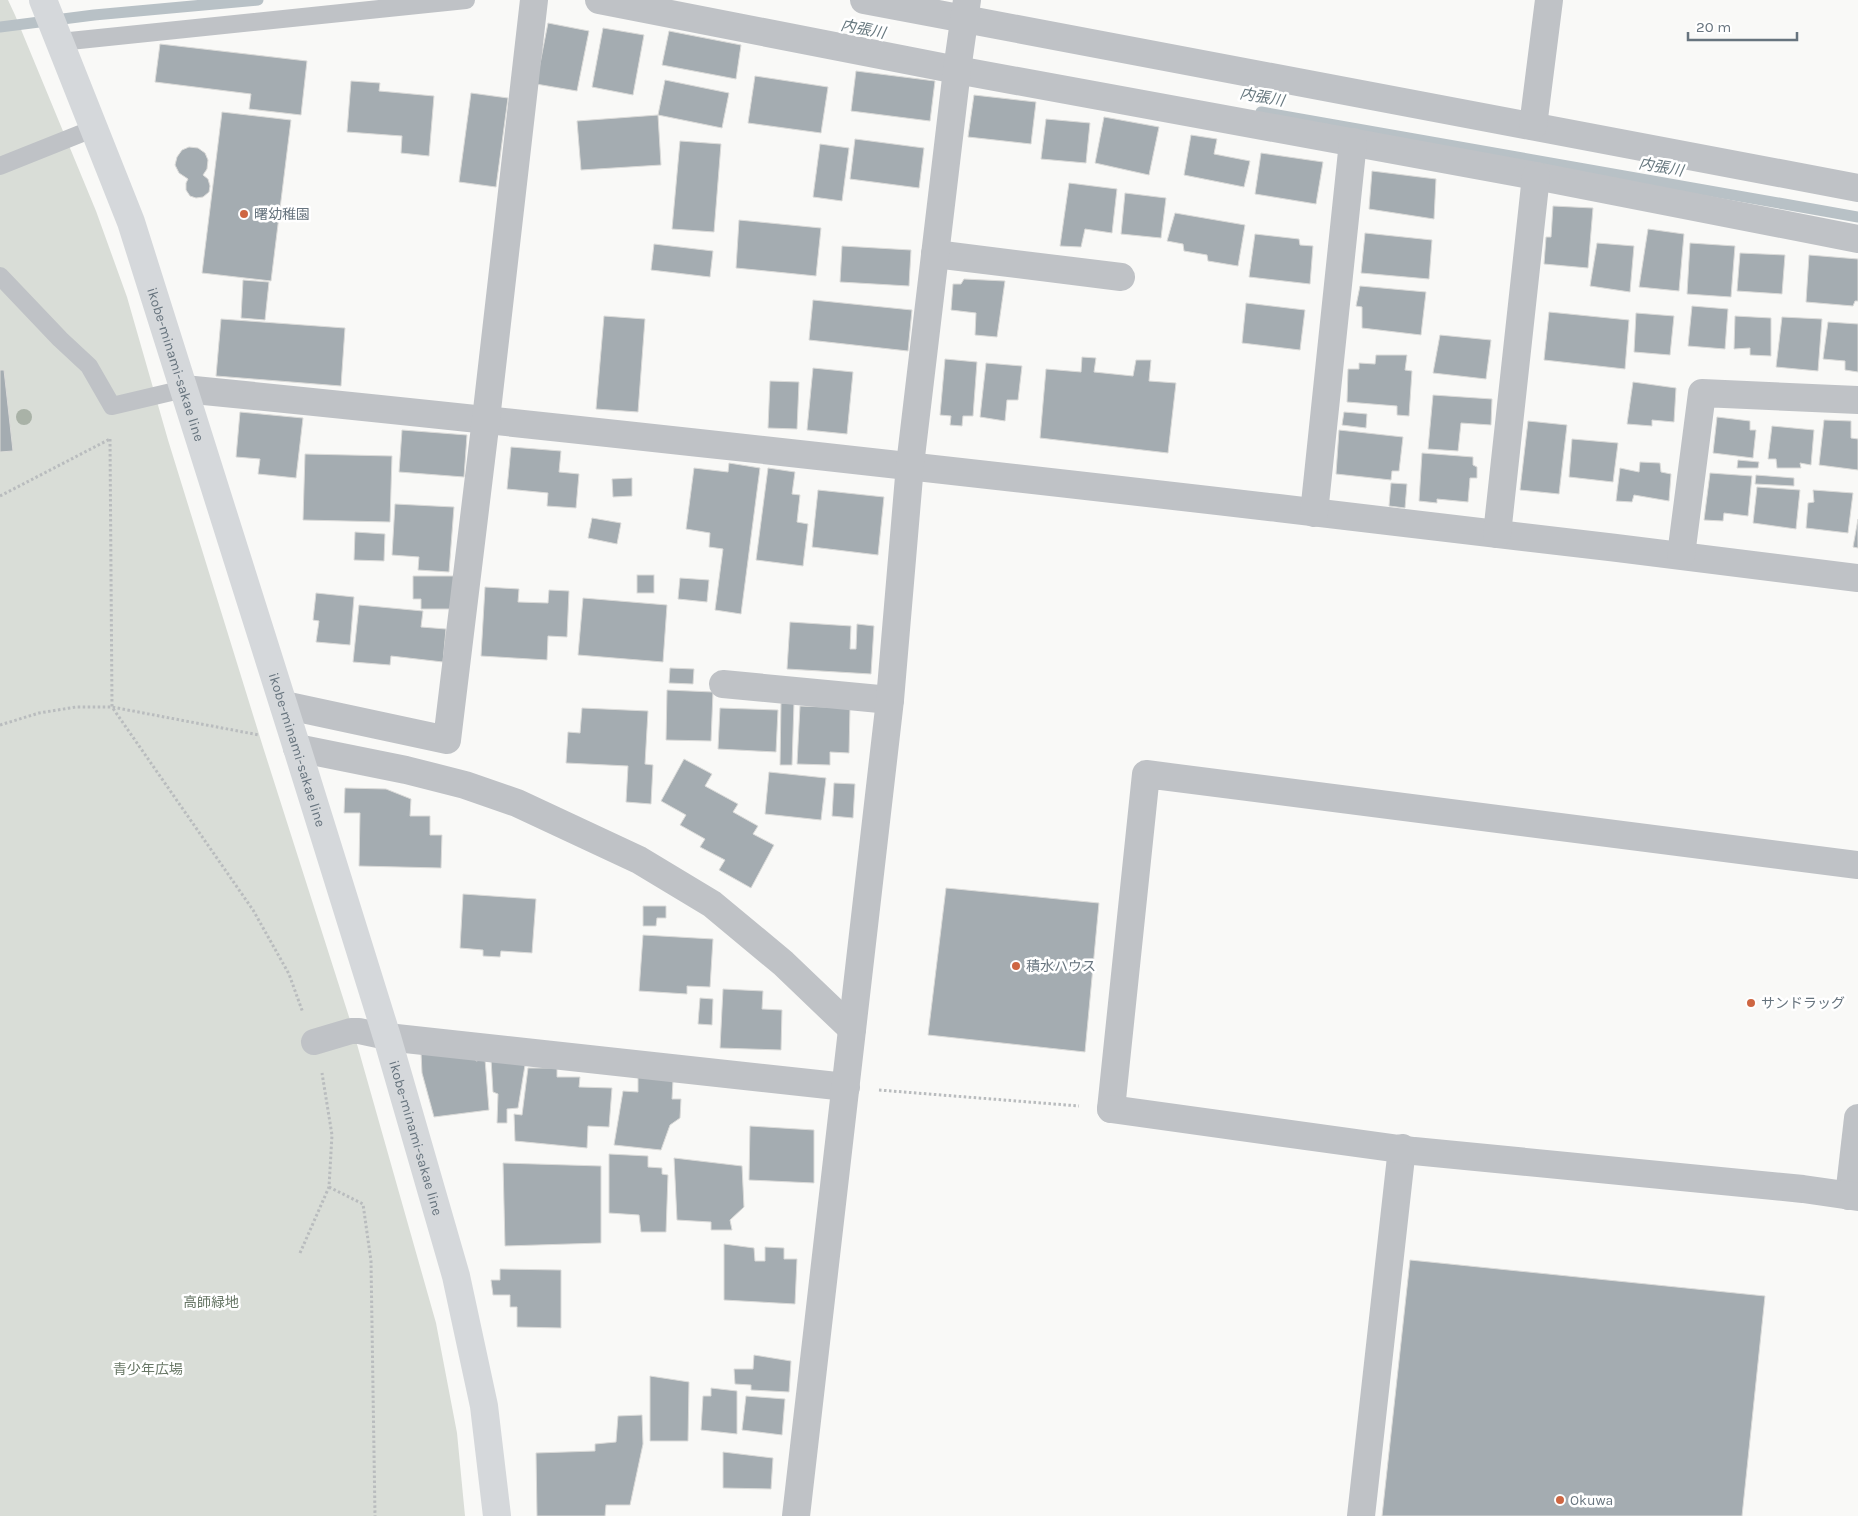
<svg xmlns="http://www.w3.org/2000/svg" width="1858" height="1516" font-family="Karla,'Noto Sans JP',sans-serif">
	<rect width="100%" height="100%" fill="#f9f9f7"/>
	<path fill="#d9ddd7" d="M0,0h8l7,15 81,196 31,86 41,143 95,307 88,276 85,300 21,110 8,83h-465z"/>
	<g fill="none" stroke-linecap="round" stroke-linejoin="round">
		<g stroke="#b8c1c6" stroke-width="11">
			<path d="M0,27l94,-12 164,-15"/>
			<path d="M1261,112l597,105"/>
		</g>
	</g>
	<g fill="#a4acb1" stroke="#dbdbd9">
		<path d="M548,23l41,8 -12,60 -41,-7z"/>
		<path d="M603,28l41,7 -11,60 -41,-8z"/>
		<path d="M669,31l72,14 -5,34 -74,-14z"/>
		<path d="M160,44l147,17 -6,54 -52,-6 2,-15 -96,-12z"/>
		<path d="M856,71l79,10 -5,40 -79,-10z"/>
		<path d="M755,76l73,11 -7,46 -73,-10z"/>
		<path d="M665,80l64,13 -7,35 -64,-13z"/>
		<path d="M351,81l29,2 -1,8 55,5 -5,60 -28,-3 1,-17 -55,-4z"/>
		<path d="M471,93l37,5 -12,89 -37,-5z"/>
		<path d="M974,95l62,7 -5,42 -63,-7z"/>
		<path d="M222,112l69,8 -20,161 -69,-8z"/>
		<path d="M658,115l3,50 -80,5 -4,-49z"/>
		<path d="M1104,117l55,10 -10,48 -54,-12z"/>
		<path d="M1046,119l44,4 -4,40 -45,-4z"/>
		<path d="M1191,135l26,4 -3,15 36,7 -6,26 -60,-12z"/>
		<path d="M855,139l69,9 -5,40 -69,-9z"/>
		<path d="M680,141l41,3 -7,88 -42,-3z"/>
		<path d="M820,144l29,4 -7,53 -29,-4z"/>
		<path d="M189,147l9,1 7,5 3,7 -1,9 -4,6 5,4 2,7 -1,6 -6,5 -7,1 -6,-2 -4,-6v-7l2,-4 -9,-6 -4,-8 2,-8 5,-7z"/>
		<path d="M1261,153l62,9 -7,42 -61,-10z"/>
		<path d="M1372,171l64,8 -2,40 -65,-10z"/>
		<path d="M1069,183l48,6 -5,44 -27,-4 -4,18 -21,-1z"/>
		<path d="M1125,193l41,5 -5,40 -40,-4z"/>
		<path d="M1553,206l40,2 -5,60 -44,-4 2,-27h5z"/>
		<path d="M1175,213l70,12 -7,41 -30,-5 -1,-6 -23,-4 -1,-7 -16,-3z"/>
		<path d="M739,220l82,8 -5,48 -80,-8z"/>
		<path d="M1648,229l36,5 -5,57 -40,-4z"/>
		<path d="M1365,233l67,7 -3,39 -68,-6z"/>
		<path d="M1255,234l44,5 1,6 13,1 -3,38 -61,-7z"/>
		<path d="M1597,243l37,3 -4,46 -40,-6z"/>
		<path d="M1690,243l45,3 -4,51 -44,-3z"/>
		<path d="M654,244l59,7 -3,26 -59,-7z"/>
		<path d="M842,246l69,4 -2,36 -69,-4z"/>
		<path d="M1740,253l45,2 -3,39 -45,-3z"/>
		<path d="M1809,255l49,4v42h-3l-2,5 -47,-4z"/>
		<path d="M964,279l41,2 -8,56 -22,-2 1,-22 -25,-3 2,-26h8z"/>
		<path d="M243,280l26,2 -4,38 -24,-2z"/>
		<path d="M1360,286l66,6 -5,43 -59,-7v-21l-6,-1z"/>
		<path d="M813,300l99,10 -4,41 -99,-11z"/>
		<path d="M1246,303l59,7 -5,40 -58,-7z"/>
		<path d="M1692,306l36,3 -3,40 -37,-3z"/>
		<path d="M1549,312l80,8 -4,49 -81,-9z"/>
		<path d="M1636,313l38,3 -4,39 -36,-3z"/>
		<path d="M604,316l41,3 -7,93 -42,-3z"/>
		<path d="M1735,316l36,2v38l-21,-1v-7l-16,1z"/>
		<path d="M1782,317l40,2 -4,52 -42,-4z"/>
		<path d="M221,319l124,9 -4,58 -125,-10z"/>
		<path d="M1828,322l30,2v48l-13,-2v-9l-22,-2z"/>
		<path d="M1440,335l51,5 -5,39 -53,-6z"/>
		<path d="M1376,355h31l-2,15 7,1 -3,45 -12,-1v-9l-50,-4 1,-33h11v-6l16,1z"/>
		<path d="M1082,357l14,1 -2,14 39,4 3,-16h15l-2,21 27,2 -8,70 -128,-15 6,-69 35,3z"/>
		<path d="M945,359l32,3 -4,54h-10l-1,10 -12,-1 1,-9 -11,-1z"/>
		<path d="M986,363l36,3 -4,34h-11l-2,21 -25,-4z"/>
		<path d="M813,368l40,4 -6,62 -40,-4z"/>
		<path d="M0,370h4l9,81 -13,1z"/>
		<path d="M770,381l29,1 -2,47 -29,-1z"/>
		<path d="M1633,382l43,6 -2,34 -22,-2v6l-25,-2z"/>
		<path d="M1433,395l59,4 -1,26 -30,-2 -3,28 -30,-2z"/>
		<path d="M240,412l63,6 -7,60 -38,-4 2,-15 -24,-2z"/>
		<path d="M1344,412l23,2 -1,14 -24,-3z"/>
		<path d="M1717,417l33,4v9h6l-3,28 -40,-5z"/>
		<path d="M1824,420l27,1v17l7,1v31l-39,-5z"/>
		<path d="M1528,421l39,4 -8,69 -39,-4z"/>
		<path d="M1772,426l42,4 -3,35 -11,-2 1,5h-24l-1,-9h-8z"/>
		<path d="M402,430l65,5 -3,42 -65,-5z"/>
		<path d="M1339,430l64,7 -4,34h-7l-1,9 -55,-6z"/>
		<path d="M1572,439l46,4 -5,39 -44,-5z"/>
		<path d="M511,447l50,4 -2,21 20,2 -3,34 -29,-2 1,-13 -41,-4z"/>
		<path d="M1422,453l51,4v8l4,2v11h-7l-2,24 -31,-3v4l-18,-2z"/>
		<path d="M305,454l87,2 -2,66 -87,-2z"/>
		<path d="M1738,460l21,2 -1,6h-21z"/>
		<path d="M1640,462l20,1 1,9 10,2 -2,27 -35,-6 -2,7 -16,-1 4,-33 19,4z"/>
		<path d="M729,463l31,5 -19,146 -26,-4 8,-61 -14,-2 1,-14 -24,-4 8,-61 34,4z"/>
		<path d="M768,468l27,4 -3,22 8,1 -3,27 11,2 -5,42 -47,-6z"/>
		<path d="M1710,473l42,3 -4,40 -24,-3 -1,8 -19,-1z"/>
		<path d="M1756,475l38,3v8l-39,-2z"/>
		<path d="M632,478v18l-19,1 -1,-18z"/>
		<path d="M1391,483l16,1 -2,24 -16,-2z"/>
		<path d="M1757,487l43,3 -4,39 -43,-6z"/>
		<path d="M818,490l66,7 -6,58 -66,-8z"/>
		<path d="M1813,490l40,3 -5,40 -42,-5 2,-25 6,-1z"/>
		<path d="M395,504l59,3 -5,65 -31,-2 1,-13 -27,-2z"/>
		<path d="M592,518l29,5 -4,21 -29,-6z"/>
		<path d="M1858,519v29l-5,-1z"/>
		<path d="M355,532l30,2 -1,27 -30,-1z"/>
		<rect x="637" y="575" width="17" height="18"/>
		<path d="M413,576h41v33h-33v-10h-8z"/>
		<path d="M680,578l29,2 -2,22 -29,-3z"/>
		<path d="M485,587l34,2 -1,13 30,1 1,-13 20,1 -2,46 -19,-1 -1,24 -66,-4z"/>
		<path d="M316,593l38,4 -4,48 -34,-3 3,-21 -6,-1z"/>
		<path d="M583,598l84,7 -4,57 -85,-7z"/>
		<path d="M359,605l64,6 -2,16 25,2 -3,33 -52,-6 -1,9 -37,-3z"/>
		<path d="M790,622l61,4 -1,23h6l1,-25 17,2 -3,48 -84,-5z"/>
		<path d="M670,668l24,1 -1,15 -24,-1z"/>
		<path d="M667,690l46,2 -2,49 -45,-1z"/>
		<path d="M781,703h13l-2,62h-12z"/>
		<path d="M800,706l50,2 -1,45 -19,-1v13l-33,-1z"/>
		<path d="M582,708l66,3 -3,53 8,1 -2,39 -25,-2 2,-36 -62,-3 2,-31 12,1z"/>
		<path d="M720,708l58,2 -2,42 -58,-3z"/>
		<path d="M684,759l28,15 -7,12 33,18 -5,8 25,14 -5,8 21,11 -23,43 -32,-18 6,-10 -25,-13 5,-8 -25,-14 6,-10 -25,-14z"/>
		<path d="M769,772l57,6 -5,42 -56,-6z"/>
		<path d="M834,783l21,1 -2,34 -21,-2z"/>
		<path d="M345,788l41,1 25,10 -1,17h20v19h12l-1,33 -82,-2 1,-53h-16z"/>
		<path d="M946,888l153,15 -14,149 -157,-17z"/>
		<path d="M463,894l73,5 -4,54 -31,-2 -1,6 -17,-1v-6l-23,-2z"/>
		<path d="M643,906h23v12h-9l-1,8h-13z"/>
		<path d="M643,935l70,4 -3,48 -23,-1v8l-48,-3z"/>
		<path d="M723,989l40,2 -1,18 20,1 -1,40 -61,-2z"/>
		<path d="M700,998l13,1 -1,26 -14,-1z"/>
		<path d="M421,1053l54,2 1,6 9,-2 4,51 -55,7 -12,-44z"/>
		<path d="M491,1059h35l-8,49 -11,1v14h-10l1,-29 -5,-2z"/>
		<path d="M528,1068h29v9h23l-1,10 33,1 -3,39 -21,-1 -1,22 -72,-7 -1,-27 8,1z"/>
		<path d="M638,1077l35,3 -1,19h9l-1,19 -10,7 -9,25 -47,-5 9,-54 15,1z"/>
		<path d="M750,1126l64,4v53l-65,-3z"/>
		<path d="M609,1154l39,2v11l14,1v6l6,1 -2,57h-25l-2,-17 -30,-2z"/>
		<path d="M674,1158l68,8 2,41 -14,13 2,10h-21v-8l-34,-2z"/>
		<path d="M503,1163l98,3v77l-96,3z"/>
		<path d="M724,1244l30,4 1,13h10v-14l19,1v11h13l-2,45 -71,-4z"/>
		<path d="M1410,1260l355,36 -23,220h-360z"/>
		<path d="M500,1269l61,1v58l-44,-1v-20h-7v-12h-17l-2,-15h9z"/>
		<path d="M754,1355l37,6 -2,31 -38,-2v-5l-16,-1 -1,-15h19z"/>
		<path d="M650,1376l39,6 -1,59h-38z"/>
		<path d="M711,1388l26,3v43l-36,-4 2,-34h8z"/>
		<path d="M746,1396l39,3 -3,36 -40,-5z"/>
		<path d="M642,1415l1,29 -13,61h-24l-1,11h-68l-1,-63 59,-2v-7l21,-2 2,-26z"/>
		<path d="M723,1452l50,6 -2,31 -48,-1z"/>
	</g>
	<g fill="none" stroke-linecap="round" stroke-linejoin="round">
		<g stroke="#b9bcbe" stroke-width="3" stroke-dasharray="2.5 2.5" stroke-linecap="butt">
			<path d="M110,439l2,268 141,203 36,64 14,39"/>
			<path d="M0,496l110,-57"/>
			<path d="M0,725l39,-12 37,-6h36l147,28"/>
			<path d="M879,1090l200,16"/>
			<path d="M329,1187l34,17 8,57 4,255"/>
			<path d="M300,1253l29,-66 3,-52 -10,-62"/>
		</g>
		<g stroke="#bfc2c6" stroke-width="18">
			<path d="M60,42l406,-42"/>
			<path d="M0,166l95,-38"/>
			<path d="M0,276l60,63 29,27 23,40 72,-17"/>
		</g>
		<path stroke="#bfc2c6" stroke-width="26" d="M314,1042l37,-11h8l28,6"/>
		<g stroke="#bfc2c6" stroke-width="28">
			<path d="M599,0l358,70 579,106 322,63"/>
			<path d="M864,0l994,188"/>
			<path d="M1533,126l16,-126"/>
			<path d="M935,254l186,23"/>
			<path d="M184,389c365,36 729,77 1094,119 193,23 387,45 580,70"/>
			<path d="M1314,513l39,-371"/>
			<path d="M1497,534l39,-358"/>
			<path d="M1681,555l21,-162 156,7"/>
			<path d="M723,684l167,16"/>
			<path d="M284,705l163,35 39,-321 48,-419"/>
			<path d="M297,748l109,22 59,15 52,18 122,57 73,44 71,59 69,66"/>
			<path d="M387,1037l459,50"/>
			<path d="M1111,1109l35,-335 712,91"/>
			<path d="M1849,1196l9,-78"/>
			<path d="M796,1516l94,-816 20,-235 47,-395 10,-70"/>
			<path d="M1361,1516l41,-368"/>
		</g>
		<path stroke="#bfc2c6" stroke-width="28" d="M1111,1109l303,42 389,38 55,8"/>
		<path stroke="#d5d8db" stroke-width="28" id="s1" d="M43,0l88,222 166,526 90,289 69,239 28,130 13,110"/>
	</g>
	<circle fill="#a9b2a7" cx="24" cy="417" r="8"/>
	<g fill="#ce6642" stroke="#fff" stroke-width="2">
		<circle cx="244" cy="214" r="5"/>
		<circle cx="1016" cy="966" r="5"/>
		<circle cx="1751" cy="1003" r="5"/>
		<circle cx="1560" cy="1500" r="5"/>
	</g>
	<g text-anchor="middle" stroke-width="5" stroke-linejoin="round" paint-order="stroke">
		<g font-size="14" fill="#67747e" stroke="#fff" text-anchor="start">
			<text x="254" y="219">曙幼稚園</text>
			<text x="1026" y="971">積水ハウス</text>
			<text x="1761" y="1008">サンドラッグ</text>
			<text x="1570" y="1505">Okuwa</text>
		</g>
		<g font-size="14" fill="#67747e" stroke="#fff">
			<text dy="5" stroke="none"><textPath href="#s1" startOffset="388">ikobe-minami-sakae line</textPath></text>
			<text dy="5" stroke="none"><textPath href="#s1" startOffset="792">ikobe-minami-sakae line</textPath></text>
			<text dy="5" stroke="none"><textPath href="#s1" startOffset="1198">ikobe-minami-sakae line</textPath></text>
		</g>
		<g font-size="14" fill="#687766" stroke="#fff">
			<text x="211" y="1307">高師緑地</text>
			<text x="148" y="1374">青少年広場</text>
		</g>
		<g font-size="15" font-style="italic" fill="#67787f" stroke="#fff">
			<text transform="translate(863 29) rotate(11)" y="5">内張川</text>
			<text transform="translate(1262 97) rotate(10)" y="5">内張川</text>
			<text transform="translate(1661 167) rotate(10)" y="5">内張川</text>
		</g>
	</g>
	<path d="M1688 32v8h109v-8" fill="none" stroke="#67747e" stroke-width="2.5"/>
	<text x="1696" y="32" font-size="15" fill="#67747e" stroke="#ffffff" stroke-width="4" paint-order="stroke">20 m</text>
</svg>
